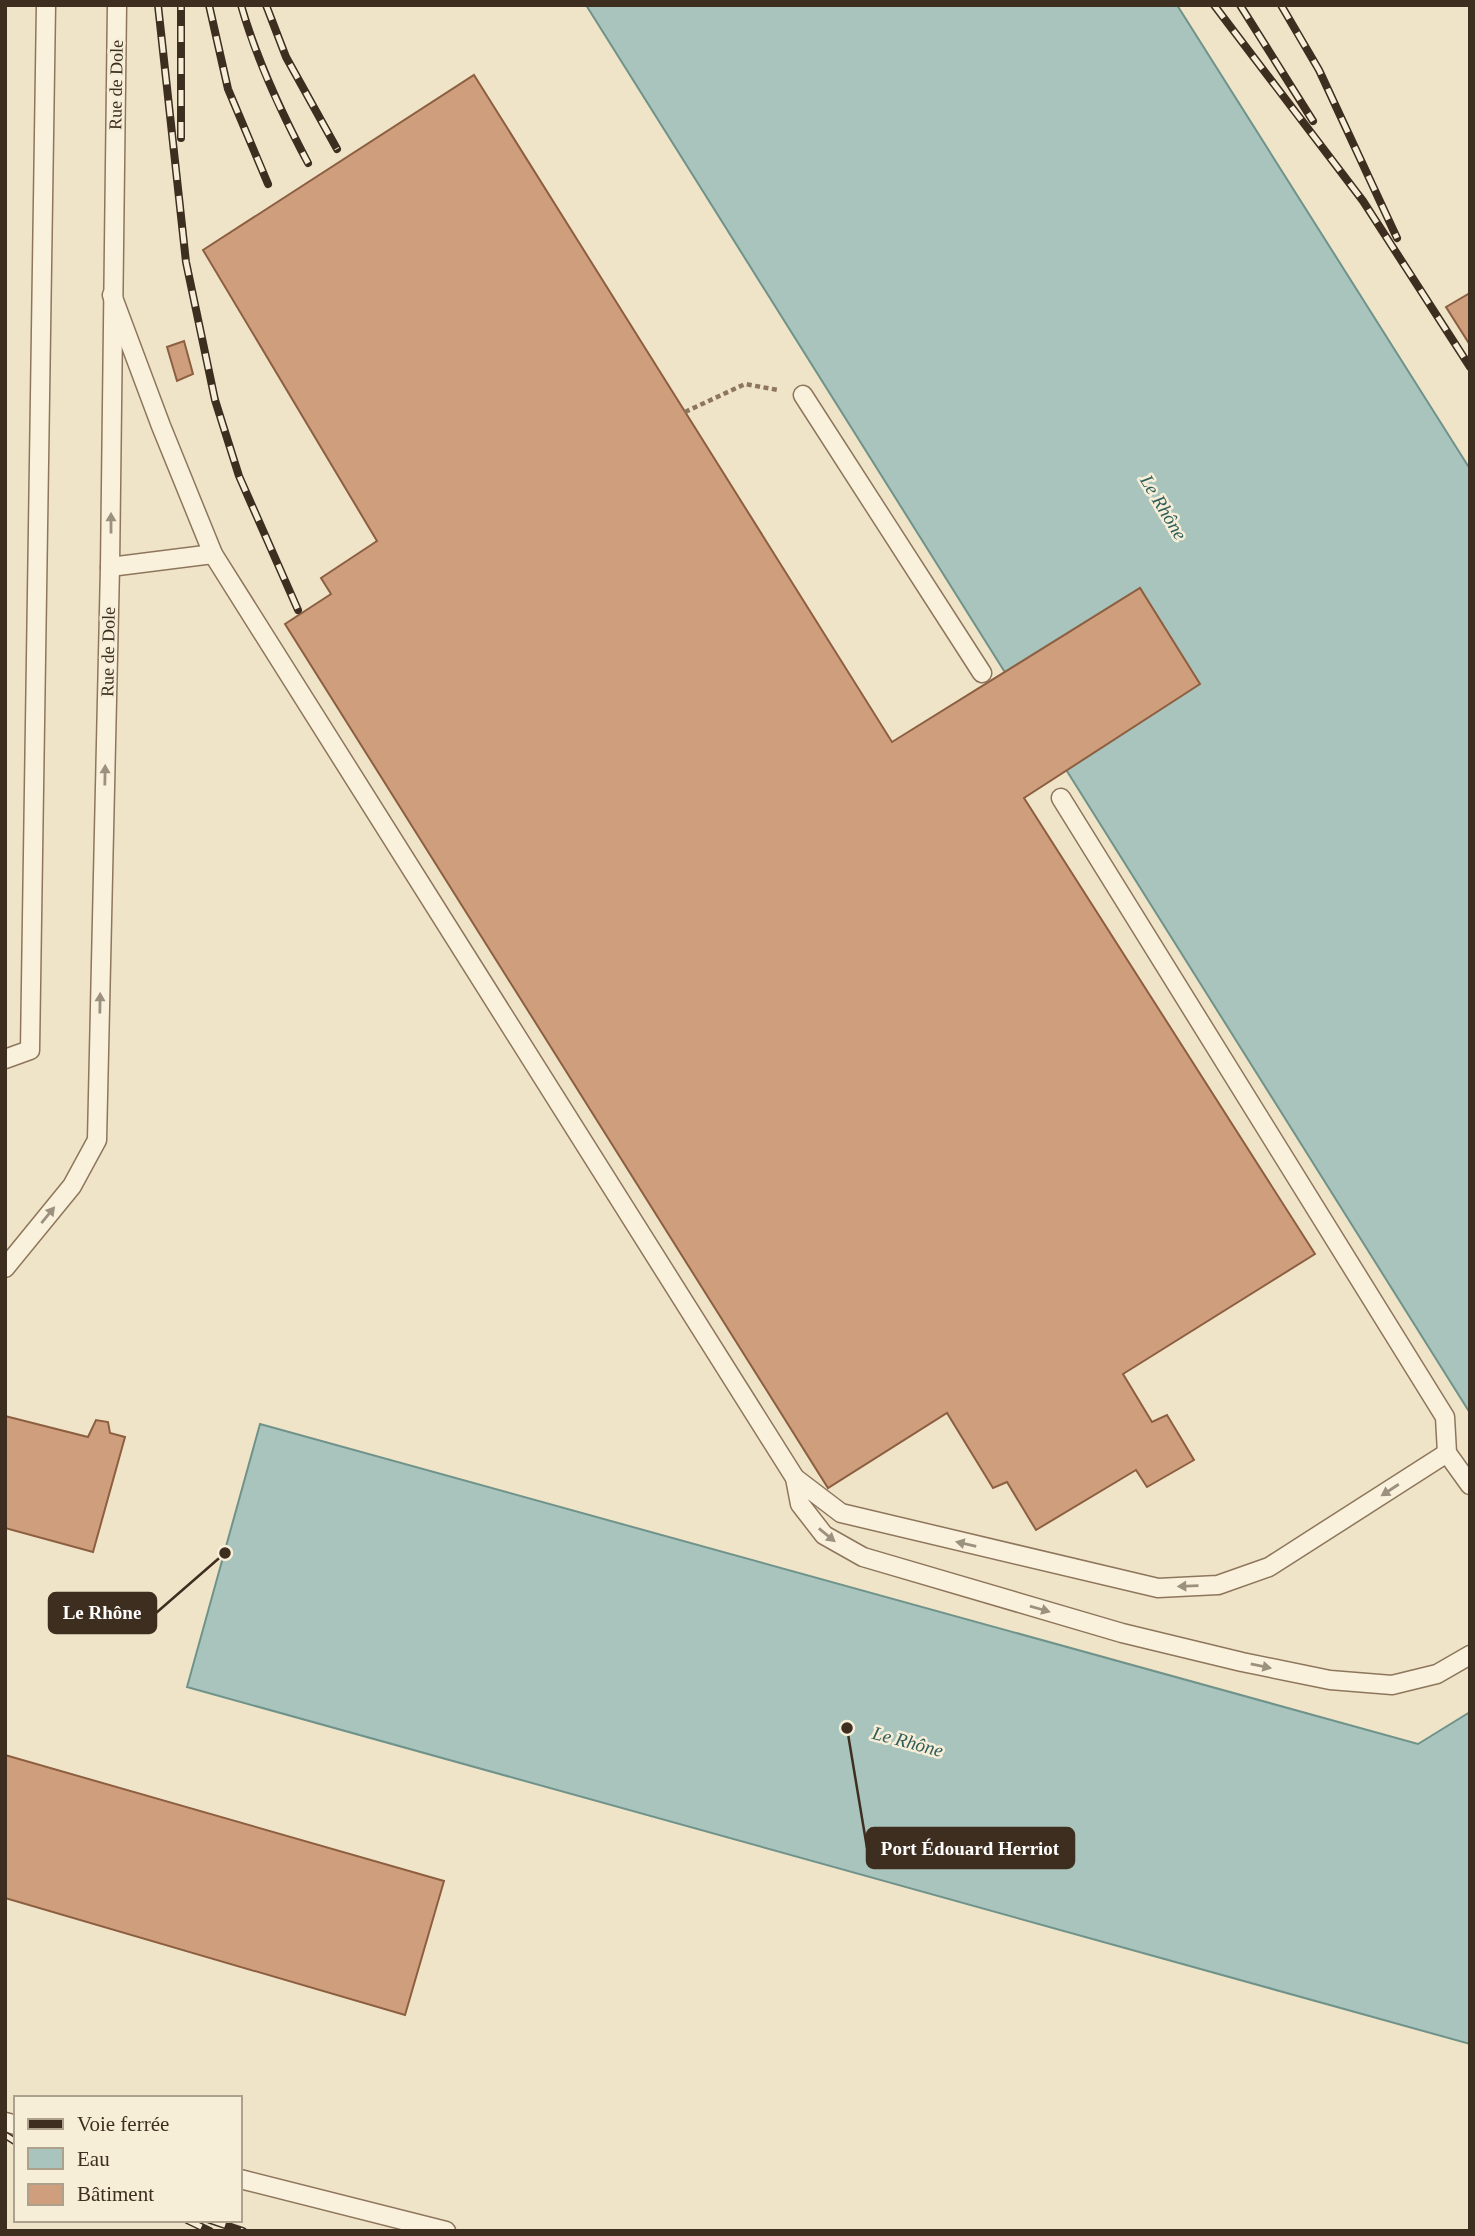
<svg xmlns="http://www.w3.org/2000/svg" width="1475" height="2236" font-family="Georgia,serif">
	<rect width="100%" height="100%" fill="#f0e4c8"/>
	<g fill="#a9c4bc" stroke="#6f938a" stroke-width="2">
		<path d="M586,5h591l293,464v944z"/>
		<path d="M260,1424l1158,320 52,-32v332l-1283,-357z"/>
	</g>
	<g fill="#cf9f7d" stroke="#8d5f41" stroke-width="2">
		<path d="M474,75l418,667 248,-154 60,96 -176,114 291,456 -192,120 29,48 15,-7 27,45 -47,27 -11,-17 -100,60 -29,-48 -14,6 -46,-75 -119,75 -543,-864 46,-30 -10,-16 56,-37 -174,-291z"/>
		<path d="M1470,293v52l-24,-38z"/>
		<path d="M184,341l9,33 -16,7 -10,-34z"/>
		<path d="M5,1416l83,21 8,-17 12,2 2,11 15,4 -32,115 -88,-24z"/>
		<path d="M5,1755l439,126 -39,134 -400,-117z"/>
	</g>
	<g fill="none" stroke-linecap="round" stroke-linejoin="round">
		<defs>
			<g id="service">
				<path d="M112,295l49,131 52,128 582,924 5,26 24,31 39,22 259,76 120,29 88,18 62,5 45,-11 33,-19"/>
				<path d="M803,395l179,278"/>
				<path d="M110,567l103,-13"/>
				<path d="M1061,798l384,619 2,36 23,32"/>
				<path d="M5,1059l25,-9 16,-1045"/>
				<path d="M5,1268l67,-82 25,-46 13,-573 7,-562"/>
				<path d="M795,1478l46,35 317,75 60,-3 51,-18 178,-114"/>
				<path d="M5,2122l11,3"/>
				<path d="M240,2179l206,52"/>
			</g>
		</defs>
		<use href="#service" stroke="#8d765c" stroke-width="21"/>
		<path stroke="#8d765c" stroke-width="4.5" stroke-dasharray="5 3.5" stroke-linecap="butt" d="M685,412l60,-28 33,6"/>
		<use href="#service" stroke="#faf1dc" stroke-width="18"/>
		<defs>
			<g id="rail">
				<path d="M158,5l28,257 29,138 24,76 59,134"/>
				<path d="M209,5l19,84 40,95"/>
				<path d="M241,5c16,56 40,107 67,158"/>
				<path d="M266,5l20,52 51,92"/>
				<path d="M1214,5l149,196 107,166"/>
				<path d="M1240,5l73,116"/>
				<path d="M1281,5l38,65 78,168"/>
				<path d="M181,138v-133"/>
				<path d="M5,2135l11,7"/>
				<path d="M187,2220l23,11"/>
				<path d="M210,2220l33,11"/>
			</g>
		</defs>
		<use href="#rail" stroke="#3d2e20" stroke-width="8"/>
		<use href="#rail" stroke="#f7eed8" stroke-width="5" stroke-dasharray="16" stroke-linecap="butt"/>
	</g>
	<defs><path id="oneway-solid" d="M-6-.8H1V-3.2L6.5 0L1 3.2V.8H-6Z" transform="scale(1.75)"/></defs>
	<g fill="#9c907e">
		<use href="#oneway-solid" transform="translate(111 523) rotate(-90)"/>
		<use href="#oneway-solid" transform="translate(105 775) rotate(-89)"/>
		<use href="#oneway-solid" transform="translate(100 1003) rotate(-89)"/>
		<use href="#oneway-solid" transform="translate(48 1215) rotate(-51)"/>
		<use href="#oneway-solid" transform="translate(1390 1490) rotate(147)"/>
		<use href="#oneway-solid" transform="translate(827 1535) rotate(39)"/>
		<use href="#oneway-solid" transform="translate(966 1544) rotate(-167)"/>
		<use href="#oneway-solid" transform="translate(1188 1586) rotate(178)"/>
		<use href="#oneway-solid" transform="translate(1040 1609) rotate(16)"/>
		<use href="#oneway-solid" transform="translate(1261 1666) rotate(12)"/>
	</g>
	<g text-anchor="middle" stroke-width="5" stroke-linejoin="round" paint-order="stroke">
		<g font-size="18" fill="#3d2e20" stroke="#f7eed8">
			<text transform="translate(116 85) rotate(-89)" y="6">Rue de Dole</text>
			<text transform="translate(108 652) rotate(-89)" y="6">Rue de Dole</text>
		</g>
		<g font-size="19" font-style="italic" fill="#2f5d5a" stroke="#f7eed8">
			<text transform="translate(1164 507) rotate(59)" y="7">Le Rhône</text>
			<text transform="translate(908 1741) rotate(15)" y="7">Le Rhône</text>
		</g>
	</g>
	<path fill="none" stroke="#3d2e20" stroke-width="2.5" d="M225 1553L156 1613M847 1728L867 1848"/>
	<g fill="#3d2e20" stroke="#f7eed8" stroke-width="2.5">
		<circle cx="225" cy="1553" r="7"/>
		<circle cx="847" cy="1728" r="7"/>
	</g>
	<g fill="#3d2e20" stroke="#3d2e20" stroke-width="2.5">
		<rect x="49" y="1593" width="107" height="40" rx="7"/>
		<rect x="867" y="1828" width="207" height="40" rx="7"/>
	</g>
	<g font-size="19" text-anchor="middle" font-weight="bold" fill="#fff">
		<text x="102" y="1619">Le Rhône</text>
		<text x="970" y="1855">Port Édouard Herriot</text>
	</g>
	<rect width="1475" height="2236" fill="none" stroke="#3d2e20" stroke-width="14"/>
	<rect x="14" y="2096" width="228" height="126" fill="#f7eed8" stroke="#ada18e" stroke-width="2"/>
	<rect x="28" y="2119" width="35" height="10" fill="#3d2e20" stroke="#ada18e" stroke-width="2"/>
	<text x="77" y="2131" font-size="21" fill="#3d2e20">Voie ferrée</text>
	<rect x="28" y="2148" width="35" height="21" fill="#a9c4bc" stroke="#ada18e" stroke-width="2"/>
	<text x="77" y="2166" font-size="21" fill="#3d2e20">Eau</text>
	<rect x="28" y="2184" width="35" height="21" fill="#cf9f7d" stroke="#ada18e" stroke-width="2"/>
	<text x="77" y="2201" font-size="21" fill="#3d2e20">Bâtiment</text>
</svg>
